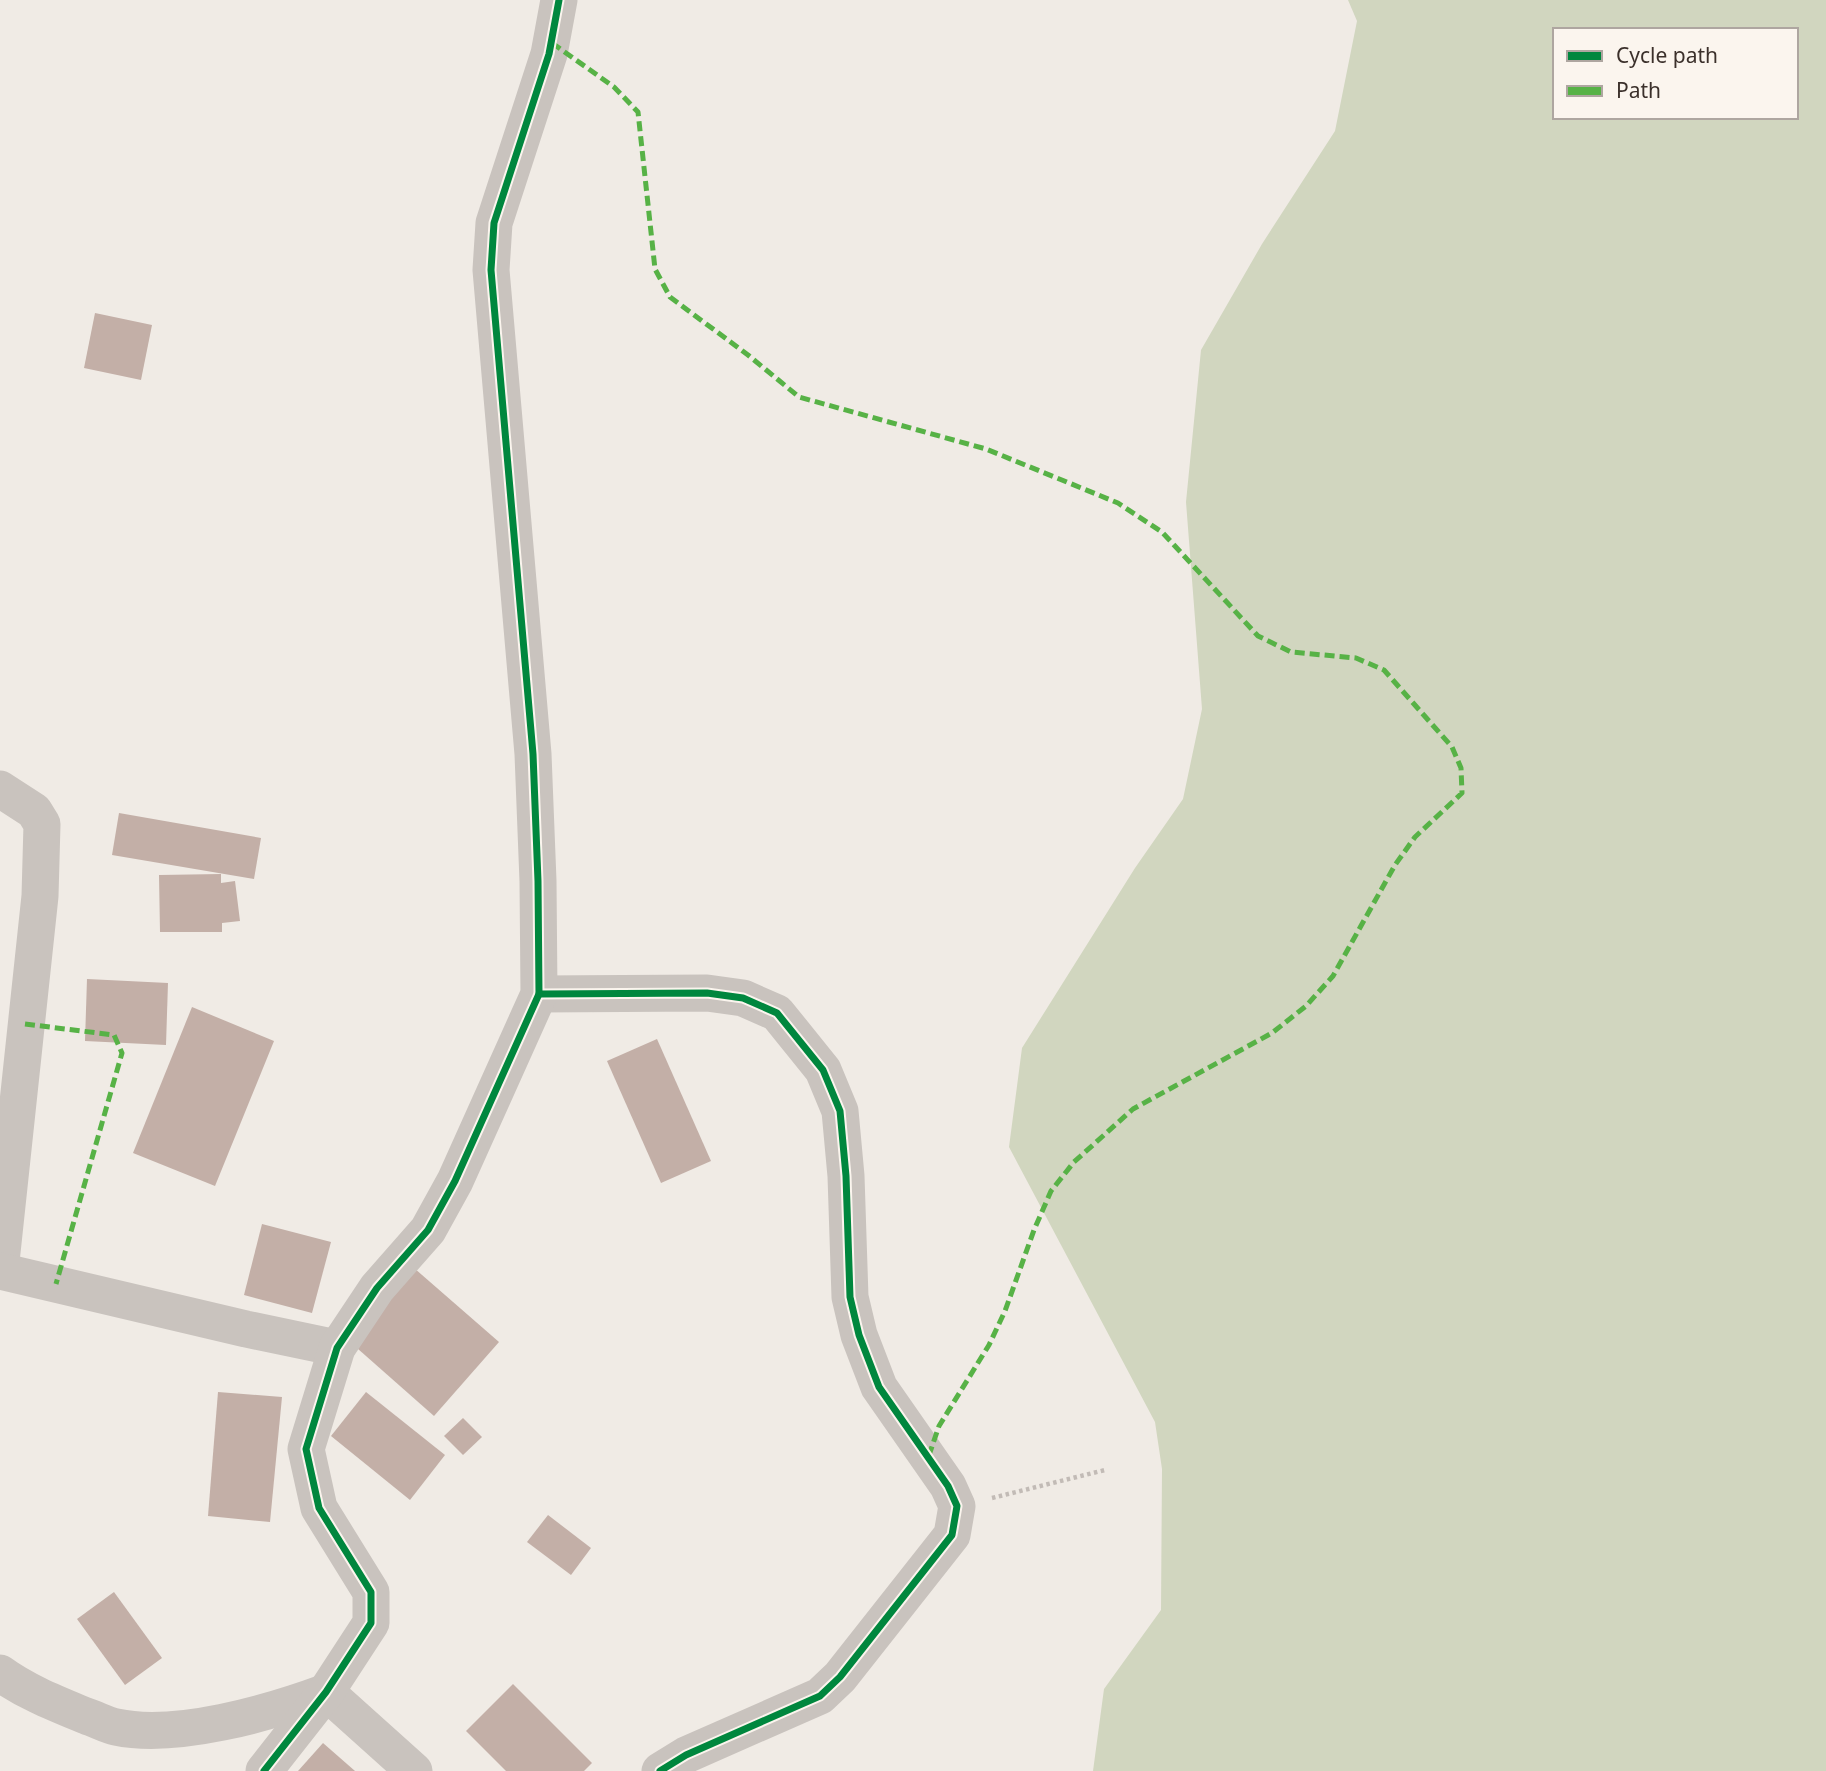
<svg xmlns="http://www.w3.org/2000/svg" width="1826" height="1771" font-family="'Noto Sans',sans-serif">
	<rect width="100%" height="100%" fill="#f0ebe5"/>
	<path fill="#d1d6bf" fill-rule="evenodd" d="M1348,0h478v1771h-733l11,-82 57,-79 1,-141 -7,-47 -146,-275 13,-99 113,-180 48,-69 19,-90 -16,-207 15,-152 61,-106 73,-113 22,-110zM1555,30h241v87h-241z"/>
	<g fill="#c3afa7">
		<path d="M95,313l57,12 -11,55 -57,-12z"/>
		<path d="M119,813l142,25 -7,41 -142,-24z"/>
		<path d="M221,874v9l14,-2 5,40 -18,2v9h-62l-1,-57z"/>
		<path d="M87,979l81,4 -2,62 -81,-4z"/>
		<path d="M192,1007l82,34 -59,145 -82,-33z"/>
		<path d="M657,1039l54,122 -50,22 -54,-122z"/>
		<path d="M262,1224l69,18 -19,71 -68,-18z"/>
		<path d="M414,1268l85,74 -65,74 -85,-75z"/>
		<path d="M218,1392l64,5 -12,125 -62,-6z"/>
		<path d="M366,1392l79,63 -35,45 -79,-64z"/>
		<path d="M463,1418l19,19 -19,18 -19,-19z"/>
		<path d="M548,1515l43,33 -20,27 -44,-33z"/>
		<path d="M114,1592l48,66 -37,27 -48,-66z"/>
		<path d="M513,1684l79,79 -8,8h-78l-40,-40z"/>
		<path d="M323,1743l32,28h-57z"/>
	</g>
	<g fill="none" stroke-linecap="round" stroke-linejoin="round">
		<path stroke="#c2bbb6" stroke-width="4.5" stroke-dasharray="3.5 3.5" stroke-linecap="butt" d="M992,1498l113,-28"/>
		<g stroke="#c9c3be" stroke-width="37">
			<path d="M0,789l34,22 8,13 -2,72 -40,375"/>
			<path d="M539,994l168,-1 36,5 34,15 46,57 17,41 6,65 4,121 9,38 20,52 69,99 9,20 -5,29 -112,142 -20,19 -134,59 -26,16"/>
			<path d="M0,1271l246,58 91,19"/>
			<path d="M0,1673c26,19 57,31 86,43 10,3 20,9 30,11 60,13 153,-14 210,-35"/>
			<path d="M326,1692l88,79"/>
			<path d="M264,1771l62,-79 45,-69v-31l-52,-84 -13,-59 31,-101 40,-60 51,-58 27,-49 84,-187 -1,-113 -5,-127 -42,-484 3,-47 55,-169 10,-54"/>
		</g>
		<g stroke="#57b246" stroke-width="5" stroke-dasharray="10 5" stroke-linecap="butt">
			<path d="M552,43l62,44 24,25 17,157 15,28 78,58 51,42 187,52 132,54 44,29 96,104 33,16 65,6 28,12 68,77 9,21 1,25 -47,44 -20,28 -62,111 -27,30 -34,27 -139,76 -59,53 -23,29 -17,39 -29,81 -16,34 -50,81 -11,32"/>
			<path d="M25,1024l89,11 8,18 -66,231"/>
		</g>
		<defs>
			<g id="cycleway">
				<path d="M539,994l168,-1 36,5 34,15 46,57 17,41 6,65 4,121 9,38 20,52 69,99 9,20 -5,29 -112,142 -20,19 -134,59 -26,16"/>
				<path d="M264,1771l62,-79 45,-69v-31l-52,-84 -13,-59 31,-101 40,-60 51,-58 27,-49 84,-187 -1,-113 -5,-127 -42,-484 3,-47 55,-169 10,-54"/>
			</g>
		</defs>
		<use href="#cycleway" stroke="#fbf5ee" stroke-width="11"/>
		<use href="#cycleway" stroke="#00873e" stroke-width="7"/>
	</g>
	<rect x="1553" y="28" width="245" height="91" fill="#fbf5ee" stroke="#aea6a0" stroke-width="2"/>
	<rect x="1567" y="51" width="35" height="10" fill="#00873e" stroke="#aea6a0" stroke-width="2"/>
	<text x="1616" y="63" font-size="21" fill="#3b302b">Cycle path</text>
	<rect x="1567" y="86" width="35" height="10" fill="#57b246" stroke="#aea6a0" stroke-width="2"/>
	<text x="1616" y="98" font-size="21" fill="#3b302b">Path</text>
</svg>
